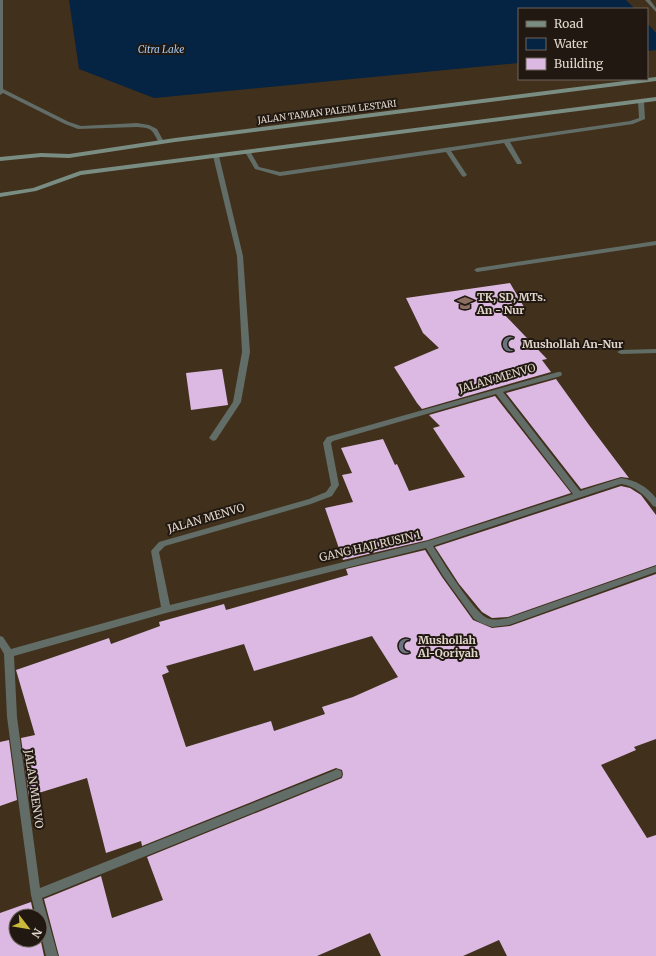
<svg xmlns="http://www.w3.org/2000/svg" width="656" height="956" font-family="Merriweather,serif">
	<rect width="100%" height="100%" fill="#40301c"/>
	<g fill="#052342">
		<path d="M69,0h557l9,9h-116v54l-365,35 -75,-29z"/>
		<path d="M647,23l9,10v17l-9,1z"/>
	</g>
	<g fill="#dbb9e2" fill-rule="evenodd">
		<path d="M510,283l14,24 -23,4 46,48 -5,1 9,12 -129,37 -5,-6 -23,-36 45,-19 -16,-15 -17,-35z"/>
		<path d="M222,369l6,36 -37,5 -5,-37z"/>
		<path d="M556,379l33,46 40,53 -8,-1 -40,12 -75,-96z"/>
		<path d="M495,396l76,97 -143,47 -85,20 -18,-52 28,-6 -11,-27 10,-2 -11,-25 42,-9 12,26 2,-1 12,27 56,-14 -32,-49 7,-2 -11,-11z"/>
		<path d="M621,486l9,2 11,7 15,20v50l-148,52 -16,1 -10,-6 -23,-28 -24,-37z"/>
		<path d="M425,550l17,27 31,43 19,8 18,-2 146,-52v165l-22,8 2,3 -35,15 46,73 9,-3v121h-149l-8,-16 -36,16h-82l-11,-23 -53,23h-258l-15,-57 57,-23 11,42 51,-18 -16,-43 195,-79 1,-4 -1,-4 -6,-2 -194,78 -1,-5 -35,12 -19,-75 -58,18 -8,-58 14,-3 -19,-65 93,-32 2,6 49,-18 -1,-4 65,-18 2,6 122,-35 -2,-6zM372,636l26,41 -45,20 -31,10 3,7 -51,17 -3,-10 -85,26 -24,-72 7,-3 -3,-6 78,-22 10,27z"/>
		<path d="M9,740l8,60 -17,6v-64z"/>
		<path d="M31,902l3,14h-18v24h24v-3l4,19h-44v-43z"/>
	</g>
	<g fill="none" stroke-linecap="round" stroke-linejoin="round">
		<g fill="#616d66" fill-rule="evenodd">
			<path d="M0,0h3v89l66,33 12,4 56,-3 12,2 8,4 7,13 -1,1h-4c-7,-13 -6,-15 -22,-16l-59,2 -13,-5 -62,-31 -3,2z"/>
			<path d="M645,0h5l6,8v4z"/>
			<path d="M641,99l3,2 1,18 -12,5 -123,18 12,21 -1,1h-4l-13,-21 -53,8 16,24 -3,2 -2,-1 -16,-24 -166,24 -25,-7 -10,-17 5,-1 9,16 21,5 350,-51 9,-3 -1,-17z"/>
		</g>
		<g fill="#616d66" fill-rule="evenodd">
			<path d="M216,154l3,2 24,100 7,96 -9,50 -25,38 -3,1 -4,-3 24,-36 9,-50 -5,-96 -24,-100z"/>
			<path d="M656,241v4l-179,27 -3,-2 3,-2z"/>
			<path d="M656,349v4l-35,1 -4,-2 4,-2z"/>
			<path d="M558,372h3l1,2 -1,2 -58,16 77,99 41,-13c15,2 26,9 35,20v9l-3,-1c-8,-11 -18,-20 -32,-22l-188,62c9,15 40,65 54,72 7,3 14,1 21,0l148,-52v6l-147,53 -17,2 -11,-4 -7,-4 -31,-43 -17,-28 -260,65 -152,43 3,61 23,171 293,-117 4,-2 4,2 1,3 -1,3 -299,121 16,58h-12l-6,-25v-15h-4l-5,-21 -24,-178 -3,-63 -4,-7v-11l3,1 8,12 150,-42 -10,-56 8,-9 150,-43 17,-7 5,-7 -8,-42 4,-6zM496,394l77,100 -145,47 -258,64 -11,-53 6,-6 146,-42 21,-8 7,-11 -8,-42 2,-2z"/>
		</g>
		<g fill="#7a8d82" fill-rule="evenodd">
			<path d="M656,77v4l-481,61 -106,16 -28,-1 -41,4v-4l41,-4 28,1 106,-16z"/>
			<path d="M656,97v4l-575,74 -45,16 -36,6v-4l33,-5 47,-17z"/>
		</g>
	</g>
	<defs>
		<symbol id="school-bare" viewBox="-9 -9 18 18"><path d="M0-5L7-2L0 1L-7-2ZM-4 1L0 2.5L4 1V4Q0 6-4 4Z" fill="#8d6e63" stroke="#211911" stroke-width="2.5" paint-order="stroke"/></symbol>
		<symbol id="mosque-bare" viewBox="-9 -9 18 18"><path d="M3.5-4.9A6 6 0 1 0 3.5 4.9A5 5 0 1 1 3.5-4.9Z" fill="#6b7280" stroke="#211911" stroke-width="2.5" paint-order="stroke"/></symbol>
	</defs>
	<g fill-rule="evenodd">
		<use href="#school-bare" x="454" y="292" width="22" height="22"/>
		<use href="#mosque-bare" x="499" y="333" width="22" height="22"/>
		<use href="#mosque-bare" x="395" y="635" width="22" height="22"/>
	</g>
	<g text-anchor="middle" stroke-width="4" stroke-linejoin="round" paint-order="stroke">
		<g font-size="9" fill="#e2d7cc" stroke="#211911">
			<text transform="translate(327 112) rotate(-7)" y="3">JALAN TAMAN PALEM LESTARI</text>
		</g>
		<g font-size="10" font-style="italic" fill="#a0c8f6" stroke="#211911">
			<text x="161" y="53">Citra Lake</text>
		</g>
		<g font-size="11" font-weight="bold" fill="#e2d7cc" stroke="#211911" text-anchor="start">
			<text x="477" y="301">TK, SD, MTs.<tspan x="477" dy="13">An - Nur</tspan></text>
			<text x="522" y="348">Mushollah An-Nur</text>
			<text x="418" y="644">Mushollah<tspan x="418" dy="13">Al-Qoriyah</tspan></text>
		</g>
		<g font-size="11" fill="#e2d7cc" stroke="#211911">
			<text transform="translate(497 378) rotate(-16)" y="4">JALAN MENVO</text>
			<text transform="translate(206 518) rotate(-16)" y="4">JALAN MENVO</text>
			<text transform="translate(370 546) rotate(-13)" y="4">GANG HAJI RUSIN 1</text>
			<text transform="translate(34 789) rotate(82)" y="4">JALAN MENVO</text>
		</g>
	</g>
	<rect x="518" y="8" width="130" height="72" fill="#211911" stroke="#6e655c"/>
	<rect x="526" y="21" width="20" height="6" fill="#7a8d82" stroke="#6e655c"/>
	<text x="554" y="28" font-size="12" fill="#e2d7cc">Road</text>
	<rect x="526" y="38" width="20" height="12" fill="#052342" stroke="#6e655c"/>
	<text x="554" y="48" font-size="12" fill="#e2d7cc">Water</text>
	<rect x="526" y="58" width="20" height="12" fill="#dbb9e2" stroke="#6e655c"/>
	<text x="554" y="68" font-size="12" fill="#e2d7cc">Building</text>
	<g transform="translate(28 928) rotate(121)"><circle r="19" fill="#211911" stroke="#6e655c"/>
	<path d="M0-3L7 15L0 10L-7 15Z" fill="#cbba39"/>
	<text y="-6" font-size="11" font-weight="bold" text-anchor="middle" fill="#e2d7cc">N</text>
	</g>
</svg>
